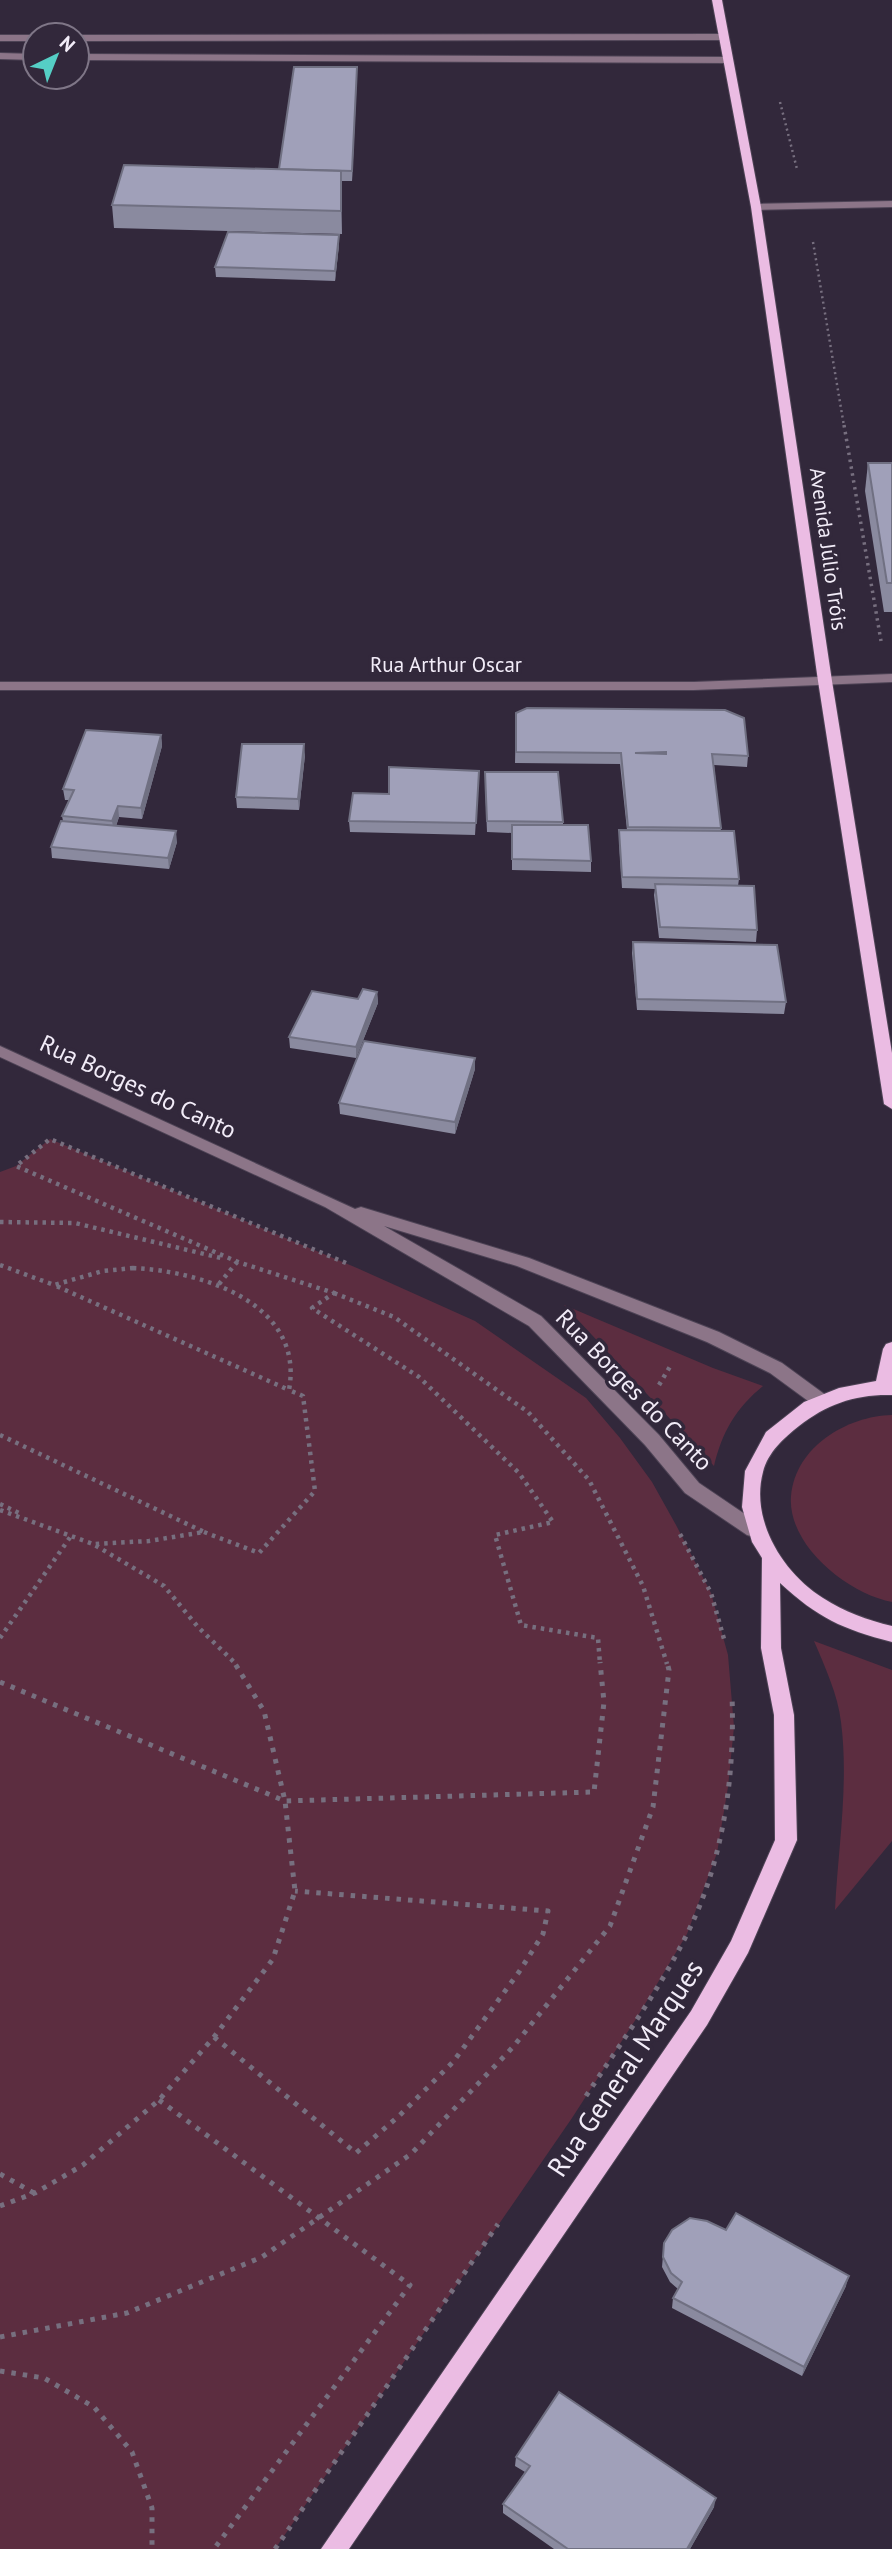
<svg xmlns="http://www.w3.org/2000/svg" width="892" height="2549" font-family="'PT Sans',sans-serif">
	<rect width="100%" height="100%" fill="#32283b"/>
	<g fill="#5c2d40">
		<path d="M50,1139l307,129 118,53 111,77 34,40 32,44 24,43 35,68 17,62 6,72 -6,60 -11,66 -30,81 -51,85 -64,99 -297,431h-275v-1377l16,-6z"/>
		<path d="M564,1305l149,63 50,18c-27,22 -41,46 -49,80z"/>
		<path d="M892,1415v187c-44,-8 -105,-57 -101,-106 4,-49 56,-80 101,-81z"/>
		<path d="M814,1641l78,29v171l-57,69c3,-61 14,-126 6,-188 -3,-27 -16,-55 -27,-81z"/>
	</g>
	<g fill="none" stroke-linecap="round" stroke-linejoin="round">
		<defs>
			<g id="minor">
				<rect x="0" y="35" width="35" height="6"/>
				<path d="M77,35l646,-1 5,3 -5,3 -646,1z"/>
				<path d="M0,53l35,1v6l-35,-1z"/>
				<path d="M77,54l650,3 5,3 -5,3 -650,-3z"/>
				<path d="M892,201v6l-136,3 -5,-3 5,-3z"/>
				<path d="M892,674v8l-198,8h-694v-8h694z"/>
				<path d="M0,1046l355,163 6,-2 168,51 190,74 63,31 45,33 3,5 -3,5h-12l-45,-33 -63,-31 -190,-76 -133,-40 157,90 118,119 40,48 62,42 3,5 -3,5 -7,2 -7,-2 -62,-42 -40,-48 -116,-119 -204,-119 -325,-150z"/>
			</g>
			<g id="major">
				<path d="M712,0h10l39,207 71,474 60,372v56l-8,-5 -66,-423 -67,-474z"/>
				<path d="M892,1342v53c-36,-1 -65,9 -93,31 -15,12 -31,26 -36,46 -13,48 20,101 60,126 22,14 44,22 69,28v16c-50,-13 -74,-24 -112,-59l1,65 13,67 3,125 -49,113 -41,72 -358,524h-28l370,-538 40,-70 44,-101 -1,-125 -13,-67 1,-90 -10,-16 -10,-35 3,-36 21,-39 38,-30 35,-14 37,-7 7,-32 3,-5z"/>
			</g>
		</defs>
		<use href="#minor" stroke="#4d4355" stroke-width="2"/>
		<use href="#major" stroke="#4d4355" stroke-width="2"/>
		<g stroke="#776f7f" stroke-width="2.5" stroke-dasharray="2 3.5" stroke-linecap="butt">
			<path d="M780,102l17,67"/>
			<path d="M813,242l31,184"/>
		</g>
		<path stroke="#776f7f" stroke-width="3.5" stroke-dasharray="2.5 4.5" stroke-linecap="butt" d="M844,425l37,216"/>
		<g stroke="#776f7f" stroke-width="4.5" stroke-dasharray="3.5 5" stroke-linecap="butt">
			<path d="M0,1222l75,1 150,36"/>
			<path d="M346,1263l-296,-124 -34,27 222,96 96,31 -22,15 107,69 100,96 34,49 -58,13 26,90 77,13 2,26"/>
			<path d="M0,1265l54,20"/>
			<path d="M133,1268c68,3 172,35 156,122l-235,-105 49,-14z"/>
			<path d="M219,1284l18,-22"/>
			<path d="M334,1293l60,24 134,95 61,68 54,106 24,78"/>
			<path d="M659,1385l12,-20"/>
			<path d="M0,1435l204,97 -55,9 -55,3"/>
			<path d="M0,1504l21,10"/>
			<path d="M0,1510l93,34 71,42 34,41 38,37"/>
			<path d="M204,1532l55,21 56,-62 -12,-95 -14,-6"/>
			<path d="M680,1534l31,59 13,46"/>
			<path d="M0,1638l71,-102"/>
		</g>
		<g stroke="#776f7f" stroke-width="5" stroke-dasharray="4.5 7" stroke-linecap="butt">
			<path d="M0,1682l285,119 309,-9 10,-90 -4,-40"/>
			<path d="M214,2037l142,116 44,-38 53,-53 66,-90 24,-38 5,-23 -253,-20"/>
			<path d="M586,2096c34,-52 72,-104 100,-160 37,-73 49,-159 46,-240"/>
			<path d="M159,2100l251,185 -196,264"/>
			<path d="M0,2174l34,19"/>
			<path d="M0,2206l35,-13 48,-28 76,-65 55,-63 59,-78 22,-68 -10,-90 -21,-90 -30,-49"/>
			<path d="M0,2337l127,-24 135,-56 149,-103 102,-107 97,-121 43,-119 16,-137 -2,-8"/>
			<path d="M0,2371l44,7 50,29 38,45 20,56v41"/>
			<path d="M275,2549l223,-325"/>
		</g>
		<use href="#minor" fill="#8c7588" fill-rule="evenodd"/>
		<use href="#major" fill="#ebbce3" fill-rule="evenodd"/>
	</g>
	<g fill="#8a8a9f">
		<path d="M357,67l-5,114h-11l1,53 -228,-6 -2,-23 167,-36z"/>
		<path d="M339,235v10l-4,36 -119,-4 -1,-10z"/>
		<path d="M868,463h24v149h-8l-19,-121z"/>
		<path d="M516,713l232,43 -1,11 -33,-2 7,66 18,48 -1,7 19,44 -1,12 -97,-4 -5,-43 1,-6 -33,-1 -3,-46v-12h8l-7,-66 -105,-1z"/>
		<path d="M161,735l1,11 -20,73 -23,-2 -3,9 61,16 -8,27 -117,-11 -1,-11 12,-26 -1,-5 7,-16h-4l-2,-11z"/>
		<path d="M305,755l-6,55 -62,-2 -1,-11z"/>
		<path d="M479,771l-4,64 -125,-3 -1,-11 40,-27z"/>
		<path d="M485,783l78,39v3l28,36v11l-79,-2v-37l-25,-1z"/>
		<path d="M633,942l153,60 -2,12 -147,-4 -5,-57z"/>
		<path d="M377,992l1,11 -22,55 -66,-10 -1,-11 69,-38z"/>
		<path d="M475,1069l-20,65 -115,-20 -1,-11z"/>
		<path d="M664,2243l182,43 -44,90 -130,-68 1,-10 5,-9 -8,-7 -8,-15z"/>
		<path d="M516,2457l198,50 -24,42h-136l-51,-36v-9l22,-32 -10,-6z"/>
	</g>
	<g fill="#707082">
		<path d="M357,67v10l-5,104v-10z"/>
		<path d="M339,235v10l-4,36v-10z"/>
		<path d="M161,735l1,11 -20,73 -1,-11z"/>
		<path d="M304,744l1,11 -6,55 -1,-11z"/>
		<path d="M118,806l1,11 -5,15 -2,-11z"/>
		<path d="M176,831l1,11 -8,27 -1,-11z"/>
		<path d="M377,992l1,11 -22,55v-11z"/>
		<path d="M475,1058v11l-20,65v-12z"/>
		<path d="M849,2276l-3,10 -44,90 2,-9z"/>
		<path d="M716,2498l-2,9 -24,42h-3z"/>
	</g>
	<g fill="#a0a0b9" stroke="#707082" stroke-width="2" fill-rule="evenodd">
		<path d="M294,67h63l-5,104 -73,-2z"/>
		<path d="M124,165l217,6v40l-229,-6z"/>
		<path d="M228,232l111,3 -4,36 -120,-4z"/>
		<path d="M868,463h24v120h-5z"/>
		<path d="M527,708l198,2 19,8 4,38 -36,-2 9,74 -93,-1 -7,-74 -105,-1v-39zM666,752v2l-31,-1z"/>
		<path d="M86,730l75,5 -20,73 -23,-2 -6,15 -50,-5 12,-26 -11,-1z"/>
		<path d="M242,744h62l-6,55 -62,-2z"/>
		<path d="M389,767l90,4 -3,52 -127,-2 4,-28 36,1z"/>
		<path d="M485,772h73l5,50 -76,-1z"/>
		<path d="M61,821l115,10 -8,27 -117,-11z"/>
		<path d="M512,825h76l3,36 -79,-2z"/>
		<path d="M619,830l115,1 5,48 -117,-2z"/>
		<path d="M655,884l99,2 3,44 -97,-3z"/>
		<path d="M633,942l144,3 9,57 -149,-3z"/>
		<path d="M363,989l14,3 -21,55 -67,-10 23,-46 46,8z"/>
		<path d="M364,1041l111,17 -20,64 -116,-19z"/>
		<path d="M736,2213l113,63 -45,91 -131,-69 9,-16 -11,-9 -8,-16 1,-14 8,-13 18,-12 17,3 19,9z"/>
		<path d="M559,2392l157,106 -29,51h-119l-65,-45 27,-38 -14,-9z"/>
	</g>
	<g text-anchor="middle" stroke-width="7" stroke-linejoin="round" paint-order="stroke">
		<g font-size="21" fill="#f2ecf8" stroke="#32283b">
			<text transform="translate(828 549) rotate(82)" y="7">Avenida Júlio Tróis</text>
			<text x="446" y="672">Rua Arthur Oscar</text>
		</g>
		<g font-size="24" fill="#f2ecf8" stroke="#32283b">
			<text transform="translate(138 1087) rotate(25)" y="8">Rua Borges do Canto</text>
			<text transform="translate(634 1390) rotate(46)" y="8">Rua Borges do Canto</text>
		</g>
		<g font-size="28" fill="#f2ecf8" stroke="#32283b">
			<text transform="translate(625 2068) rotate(-56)" y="10">Rua General Marques</text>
		</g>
	</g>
	<g transform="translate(56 56) rotate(43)"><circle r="33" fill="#32283b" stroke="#7f7687" stroke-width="2"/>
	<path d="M0-5L12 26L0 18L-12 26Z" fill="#55cec5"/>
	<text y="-10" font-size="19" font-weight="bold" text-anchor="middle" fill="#f2ecf8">N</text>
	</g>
</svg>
